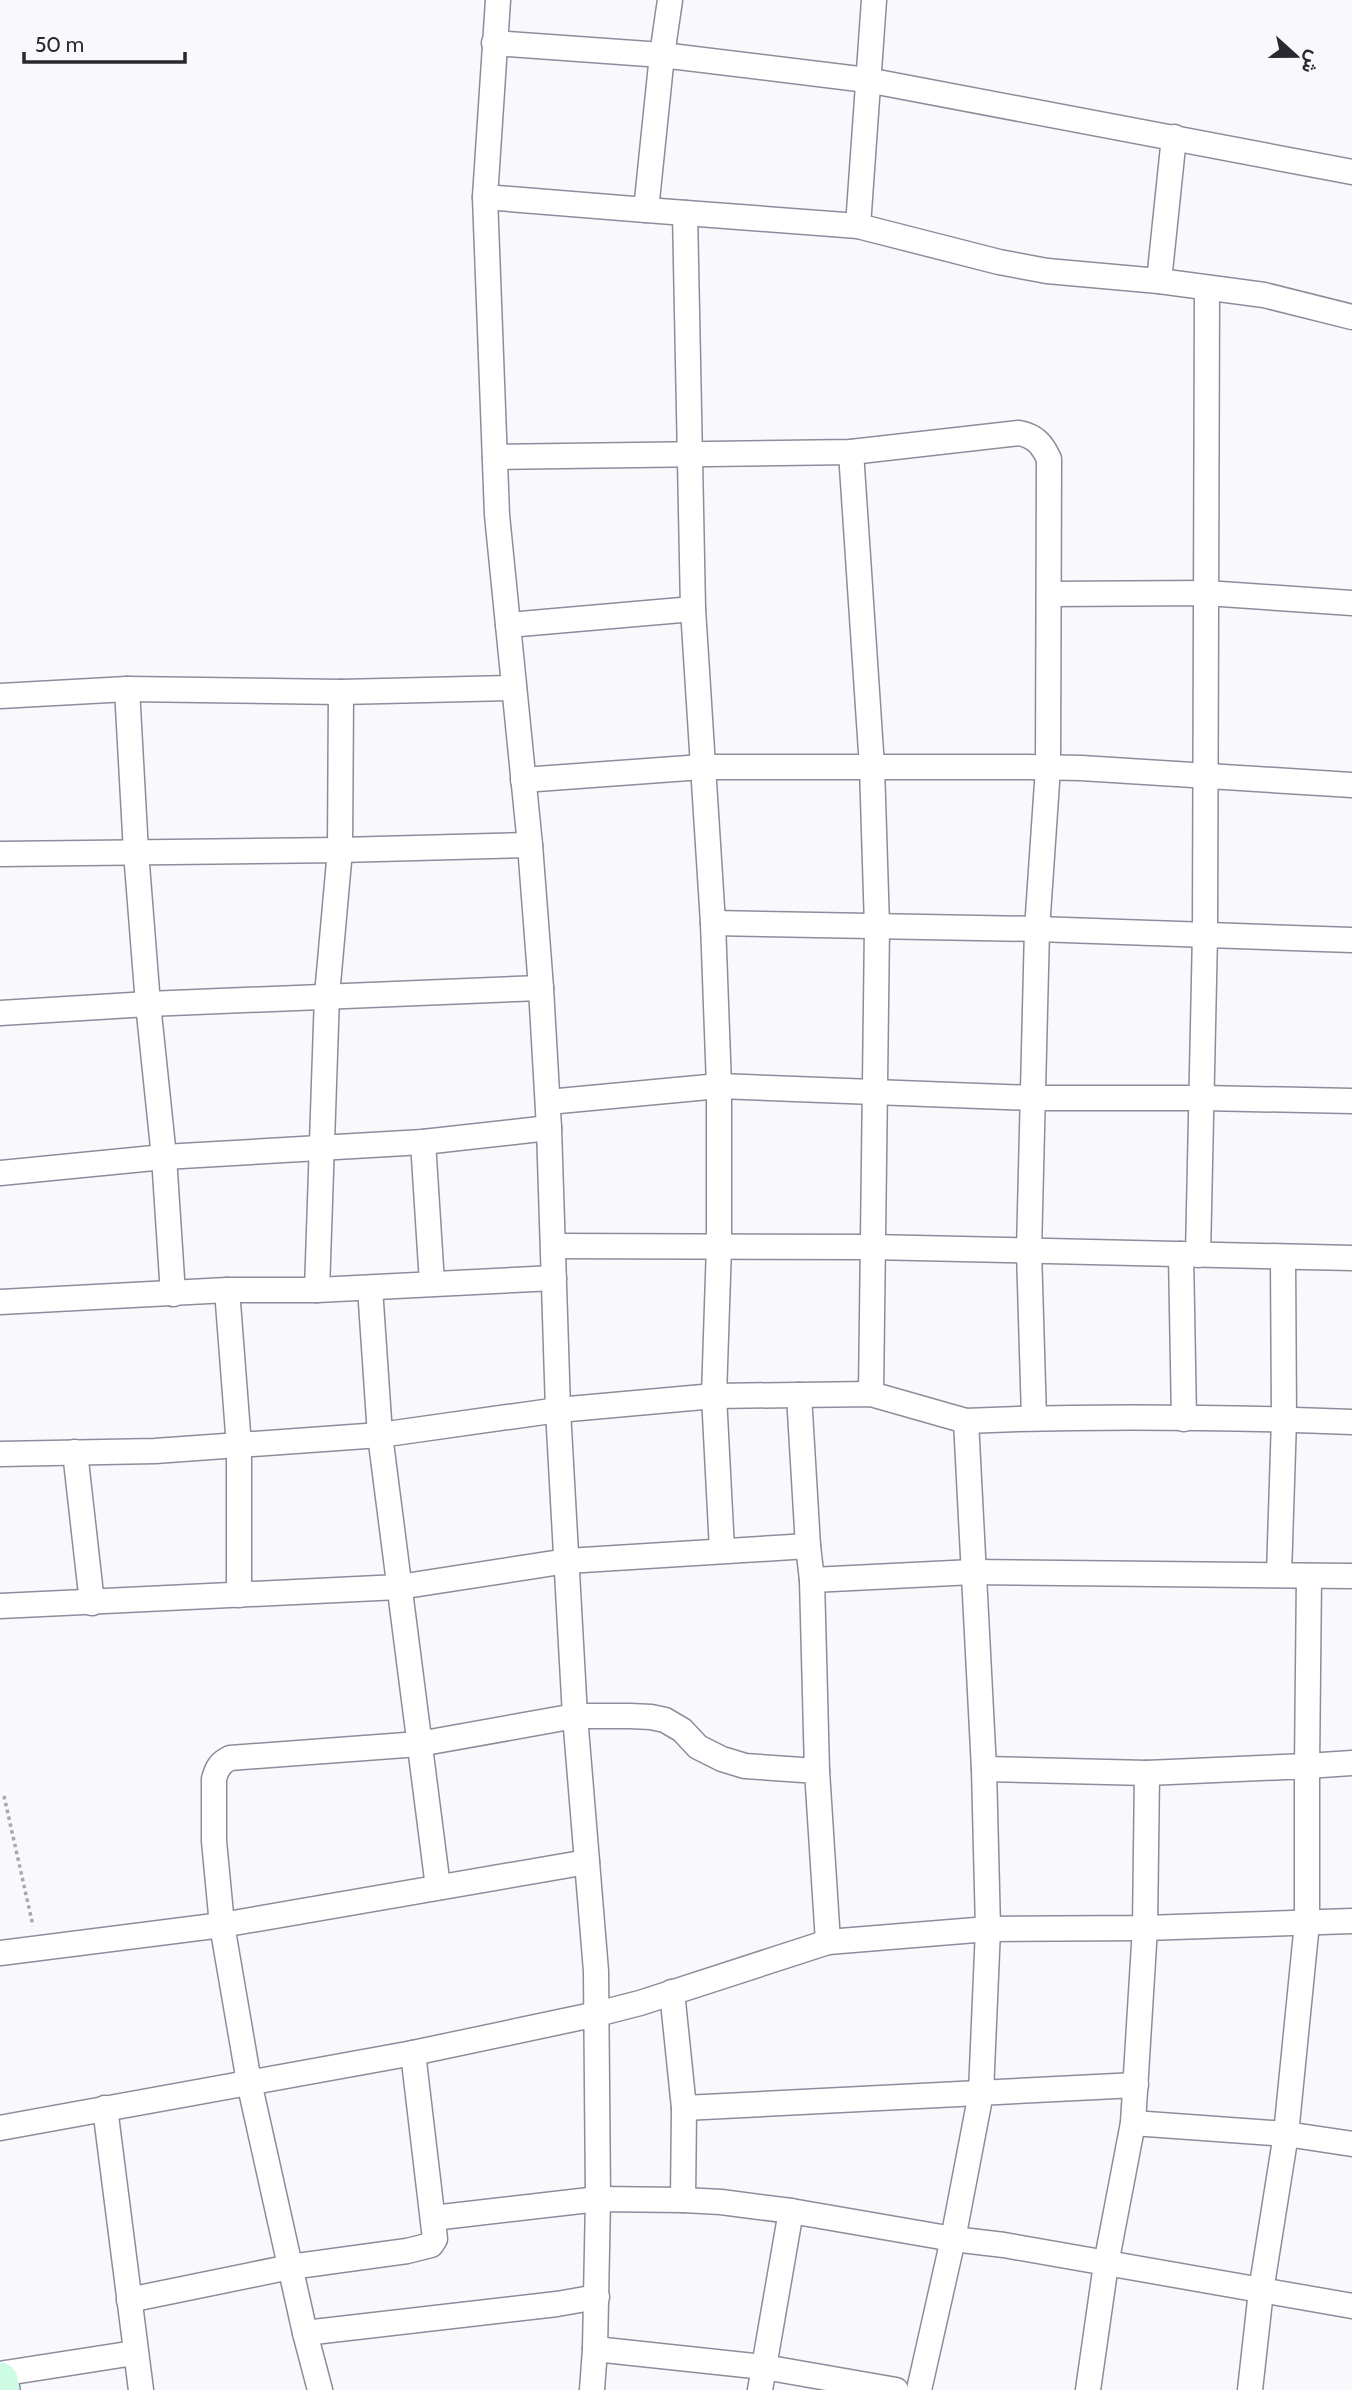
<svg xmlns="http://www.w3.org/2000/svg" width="1352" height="2390" font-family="Cabin,Vazirmatn,sans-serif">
	<rect width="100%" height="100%" fill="#f9f9fd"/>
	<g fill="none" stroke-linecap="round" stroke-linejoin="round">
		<defs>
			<g id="minor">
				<path d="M498,0l-13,197 12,318 33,330 11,143 8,140 9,282 17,306 21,255 2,228 -3,150 -3,41"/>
				<path d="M494,43l168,12 205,25 485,92"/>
				<path d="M485,197l161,13 16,-155 8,-55"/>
				<path d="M646,210l212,16 141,36 48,9 112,10 105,14 88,22"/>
				<path d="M685,213l8,396 20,314 6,163v160l-5,150 8,154"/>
				<path d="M858,226l16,-226"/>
				<path d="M1159,281l15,-144"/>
				<path d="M851,452l21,315 5,160 -6,467"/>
				<path d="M495,457l356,-5 168,-19c16,3 23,11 30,26l-1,309 -11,161 -8,322 5,167"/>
				<path d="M1049,594l157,-1 146,10"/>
				<path d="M508,625l185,-16"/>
				<path d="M127,689l9,163 12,152 16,153 9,137"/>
				<path d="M0,696l127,-7 214,3 173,-4"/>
				<path d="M523,780l179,-13h325l54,1 271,17"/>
				<path d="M0,854l340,-4 190,-5"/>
				<path d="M713,923l324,6 315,11"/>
				<path d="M0,1013l148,-9 393,-16"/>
				<path d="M548,1102l171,-16 314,12h170l149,3"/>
				<path d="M423,1142l9,141"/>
				<path d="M0,1173l164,-16 259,-15 126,-14"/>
				<path d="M554,1246l317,1 481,11"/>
				<path d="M1181,1254l3,165"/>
				<path d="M1198,1255l7,-321 2,-645"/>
				<path d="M370,1288l10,147 58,452"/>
				<path d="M227,1290l12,156v149"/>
				<path d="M317,1290l10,-295 13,-145 1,-158"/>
				<path d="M0,1302l227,-12h90l237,-12"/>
				<path d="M799,1395l9,151 4,34 5,191"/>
				<path d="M966,1421c128,-6 258,-4 386,1"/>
				<path d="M75,1452l17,151"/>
				<path d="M0,1454l155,-3 225,-16 178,-25 156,-14 157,-2 95,27 18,348 4,160 -7,164 -28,146 -34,151"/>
				<path d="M1279,1575l5,-156 -1,-162"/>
				<path d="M1309,1576l-2,190 45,-3"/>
				<path d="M812,1580l161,-8 379,4"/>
				<path d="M0,1606l399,-19 168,-26 241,-15"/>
				<path d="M984,1769l163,4"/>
				<path d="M0,1953l222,-28 365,-63"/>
				<path d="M672,1992l12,116 -1,92"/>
				<path d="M105,2108l36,282"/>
				<path d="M684,2108l452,-23"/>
				<path d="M1133,2123l153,11 66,10"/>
				<path d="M0,2128l413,-75 184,-39 43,-11 188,-61 160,-13 157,-1 207,-7"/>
				<path d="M433,2218l165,-19 85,1 38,2 70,9 162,28 51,6 348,61"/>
				<path d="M129,2300l161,-33 117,-16 24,-6 4,-6 -22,-186"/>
				<path d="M305,2333l252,-29 40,-7"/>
				<path d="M595,2349l169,18 132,23"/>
				<path d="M0,2374l134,-21"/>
				<path d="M320,2390l-15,-57 -56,-251 -27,-157 -8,-84v-62c3,-11 6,-16 16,-21l189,-14 156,-28h55l21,1 14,3 17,10 16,17 24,12 23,7 72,5 11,171"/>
				<path d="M760,2390l31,-179"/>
				<path d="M1088,2390l18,-126 27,-141 12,-195 2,-155 160,-7v157l-21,211 -25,157 -11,99"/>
			</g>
			<path id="secondary" d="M0,2380l2,10"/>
		</defs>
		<use href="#minor" stroke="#8c8d9c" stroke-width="27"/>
		<use href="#secondary" stroke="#8c8d9c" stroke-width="38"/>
		<path stroke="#a8a8ad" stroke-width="3.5" stroke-dasharray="3.5 3.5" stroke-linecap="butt" d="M4,1796l29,130"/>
		<use href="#minor" stroke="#fff" stroke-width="24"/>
		<use href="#secondary" stroke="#cefbe4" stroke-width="35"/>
	</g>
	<g transform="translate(1296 56) rotate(111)" stroke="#f9f9fd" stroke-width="5" paint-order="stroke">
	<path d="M0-5L12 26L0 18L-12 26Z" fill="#28282e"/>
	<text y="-10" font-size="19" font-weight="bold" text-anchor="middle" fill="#28282e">ش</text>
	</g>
	<path d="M24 52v10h161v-10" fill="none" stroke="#28282e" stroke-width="3.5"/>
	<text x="35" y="52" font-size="21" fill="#28282e" stroke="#f9f9fd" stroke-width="5" paint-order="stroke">50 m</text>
</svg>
